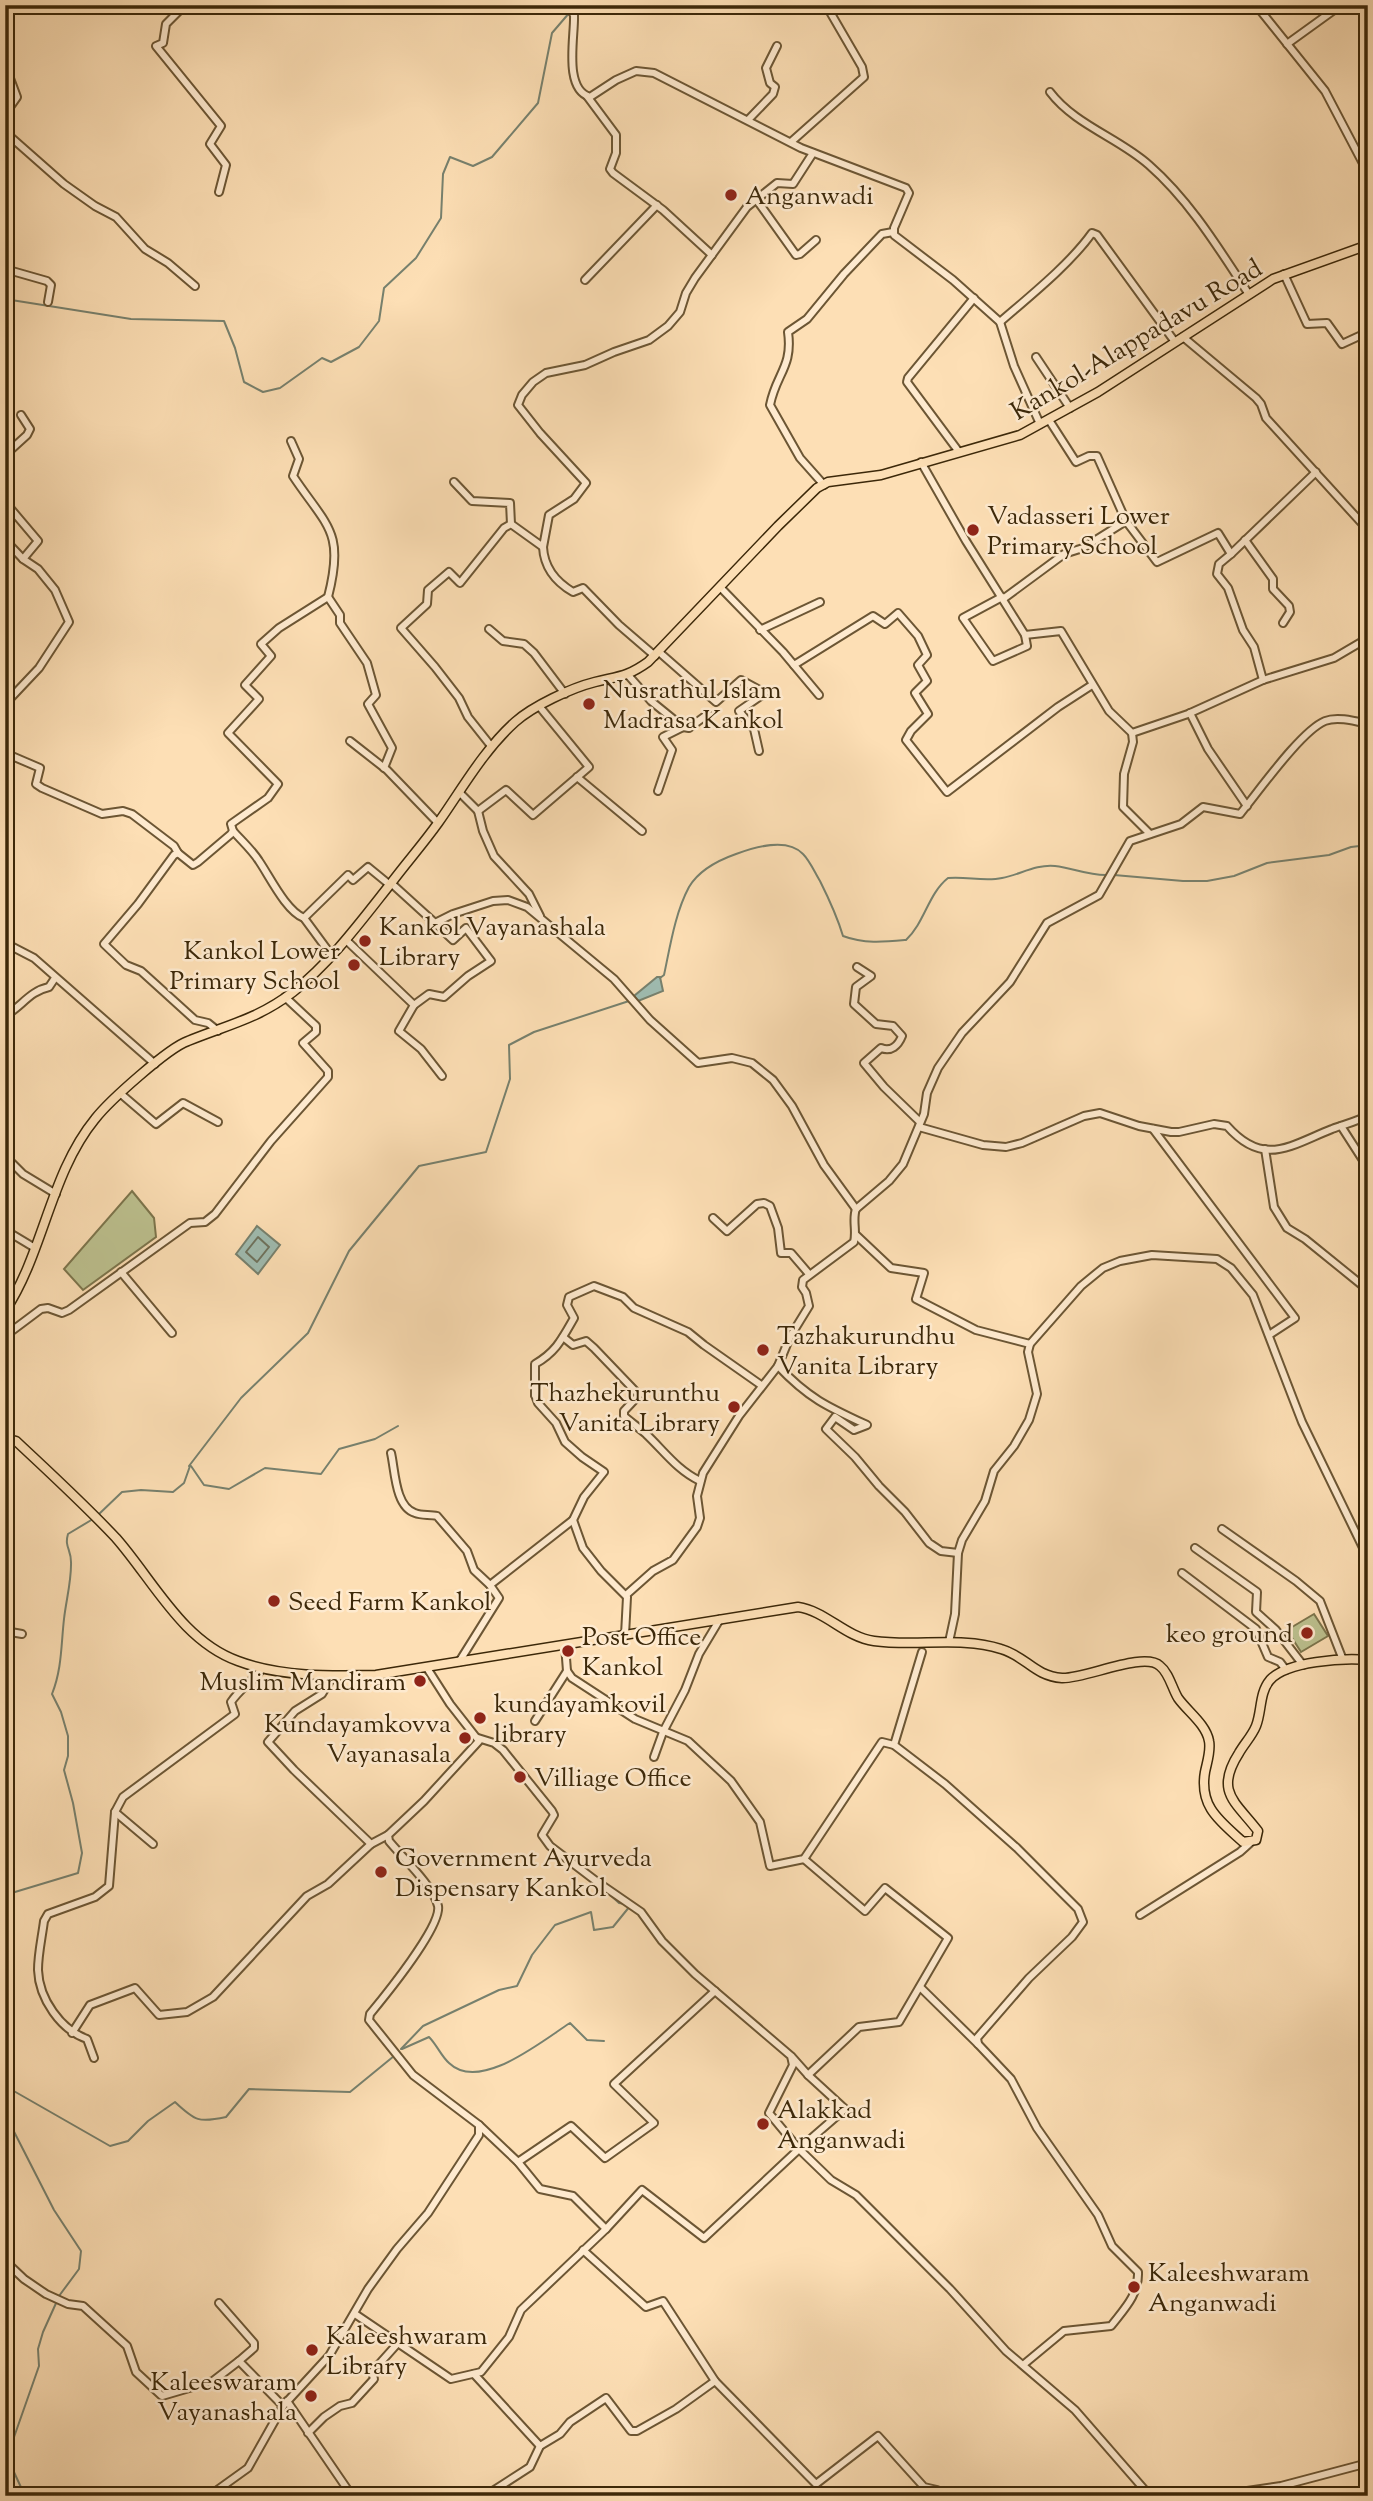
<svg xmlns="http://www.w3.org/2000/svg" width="1373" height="2501" font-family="'Sorts Mill Goudy',serif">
	<rect width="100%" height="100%" fill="#fddfb5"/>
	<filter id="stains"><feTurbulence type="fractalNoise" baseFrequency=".00286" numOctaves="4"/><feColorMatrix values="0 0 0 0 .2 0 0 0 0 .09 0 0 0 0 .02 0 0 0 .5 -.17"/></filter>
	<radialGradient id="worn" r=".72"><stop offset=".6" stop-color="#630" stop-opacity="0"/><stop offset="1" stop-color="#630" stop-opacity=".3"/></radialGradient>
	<g fill="#bdc290" stroke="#7c754c" stroke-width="2">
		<path d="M132,1191l22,27 2,19 -73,53 -19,-21z"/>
		<path d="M1314,1614l14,22 -27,16 -14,-22z"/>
	</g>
	<g fill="#9fbcb1" stroke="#77816e" stroke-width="2">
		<path d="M657,977h3l3,14 -25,10 -4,-5z"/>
		<path d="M257,1226l23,19 -22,29 -22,-20z"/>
	</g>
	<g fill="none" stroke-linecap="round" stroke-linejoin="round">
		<path stroke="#6e725d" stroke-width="2" d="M258,1237l11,10 -12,15 -11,-10z"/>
		<g stroke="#77816e" stroke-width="2">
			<path d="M5,299l126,20 93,2 11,27 9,34 19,10 17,-4 42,-30 9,4 28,-15 20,-26 5,-33 32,-30 25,-40 2,-44 7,-17 23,9 19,-9 46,-54 14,-70 18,-21"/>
			<path d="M1114,875l69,6h24l27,-5 33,-13 62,-8 22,-8 17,-2"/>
			<path d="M660,978l4,-3c6,-28 11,-62 25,-88 10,-17 30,-27 47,-33 19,-7 51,-17 67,0 7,7 12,19 17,27 9,18 17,35 23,55 21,8 41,6 63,4 19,-18 22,-46 42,-62 18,-2 36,4 54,0 17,-3 34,-14 53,-12 18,2 34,10 53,9"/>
			<path d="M189,1466l52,-68 67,-65 41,-82 70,-85 67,-14 24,-73 -1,-34 25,-13 95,-31"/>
			<path d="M191,1466l13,19 25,4 36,-21 56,6 18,-25 36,-10 23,-13"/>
			<path d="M98,1515l24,-23 19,-2 32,2 11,-9 6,-17"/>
			<path d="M607,1892l12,11 6,1"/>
			<path d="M5,1895l73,-22 4,-20 -9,-50 -9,-33 4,-14v-20l-7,-24 -9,-18c10,-25 9,-49 12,-75 2,-18 7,-36 7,-54 1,-16 -7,-17 -3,-31l25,-15"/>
			<path d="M401,2049l22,-23 76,-36 18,-4 15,-31 23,-30 36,-13 3,18 19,-3 17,-21"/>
			<path d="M402,2049l27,-12c8,8 12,19 20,26 31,30 94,-23 121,-40l17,17 17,1"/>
			<path d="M5,2086l105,60 18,-5 20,-20 27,-19c20,19 24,21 51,15l23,-28 101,3 44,-36"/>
			<path d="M5,2114l49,96 27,41 -2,18 -20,27"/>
			<path d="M25,2496l-18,-39 32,-91 -1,-17 5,-17 14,-31"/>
		</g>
		<defs>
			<g id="minor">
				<path d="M181,5l2,2 -17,17 -3,19 -7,3 65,80 -11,18 16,21 -7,27"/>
				<path d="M567,5l7,10c1,21 -11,74 16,82l26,-17 20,-9 18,2 147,75 105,40 3,5 -15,35v7l59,45 47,42 14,44 26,58"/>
				<path d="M1256,5l69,86 43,82"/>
				<path d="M1287,44l54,-39"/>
				<path d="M5,65l12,32 -12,17"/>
				<path d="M1050,92c25,33 69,46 99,73 41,36 70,84 99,128"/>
				<path d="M587,96l29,39v18l-6,16 3,4 50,37 49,45"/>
				<path d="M748,120l25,-26 2,-7 -5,-4 -4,-15 11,-22"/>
				<path d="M5,132l59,52 31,22 21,11 29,32 23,14 27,23"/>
				<path d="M791,142l73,-65 -2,-10 -36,-62"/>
				<path d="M756,199l40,56 4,-1 16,-14"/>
				<path d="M5,269l42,12 4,4 -3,17"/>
				<path d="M1284,274l23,50 20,-1 15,21 26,-12"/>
				<path d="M585,280l72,-75"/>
				<path d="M1000,322c30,-26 70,-58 92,-89l5,2 78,107"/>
				<path d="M1183,337l73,61 5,6 5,14 102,112"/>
				<path d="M1036,357l34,51"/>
				<path d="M291,441l8,18 -6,17c34,51 52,55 35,121"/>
				<path d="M959,452l-52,-70 1,-4 66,-80"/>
				<path d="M5,455l22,-20 3,-6 -9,-14"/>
				<path d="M921,462l45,79 59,94 36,-4 48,80 23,22 56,-19 75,-34 71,-22 34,-20"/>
				<path d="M454,482l18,19 38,2 1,21"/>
				<path d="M824,485l-24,-27 -30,-53c6,-31 23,-38 18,-73l19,-13 37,-45 38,-40 11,-2"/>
				<path d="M5,502l33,39 -15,18"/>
				<path d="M1126,521l31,41 61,-29 13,21 -12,10 -2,10 11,14 15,42 11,17 9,33"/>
				<path d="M5,540l18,19 15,10 17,21 14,32 -30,46 -34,36"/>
				<path d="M1245,540l28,39v10l16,17 1,6 -7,11"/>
				<path d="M543,547c1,20 13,35 30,45l10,-4 36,37 36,31"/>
				<path d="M1231,554l85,-82"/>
				<path d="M720,587l63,65 36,43"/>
				<path d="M1002,597l-39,21 30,43 34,-15 -2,-11"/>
				<path d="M1003,599l61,-45 19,-6 43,-27 -29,-65h-8l-13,6 -27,-42"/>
				<path d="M489,629l14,12 21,3 10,9 31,41"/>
				<path d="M760,630l60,-28"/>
				<path d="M659,652l57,50 25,-22 24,13 -26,18 15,18 5,22"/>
				<path d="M794,665l79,-49 12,8 13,-11 20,23 9,19 -9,10 9,16 -12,12 13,21 -17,17 -5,9 41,52 111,-85 34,-22"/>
				<path d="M628,675l23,26 32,26 6,1 19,-14"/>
				<path d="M1190,713l18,36 39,57"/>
				<path d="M1132,733l1,9 -9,32 -1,33 27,27"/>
				<path d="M350,741l37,29 51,53"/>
				<path d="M491,746l-23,-29 -9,-19 -24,-31 -34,-39 26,-24 1,-14 21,-18 11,11 44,-55 7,-4 32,23 6,-32 25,-16 12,-16 -46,-50 -22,-28 4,-10 11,-13 13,-9 39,-8 29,-13 35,-12 19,-14 12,-14 6,-19 9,-15 52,-71 30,-24 16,1 20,-31"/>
				<path d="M5,753l35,15 -4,16 6,4 60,26 21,-3 9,3 42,32 4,7"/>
				<path d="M577,777l65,54"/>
				<path d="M658,791l14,-41 -9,-13 20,-10"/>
				<path d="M459,792l19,19 28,-21 27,25 56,-48 -50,-61"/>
				<path d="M478,811l5,20 11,25 35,38 11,22"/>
				<path d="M233,831c9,10 19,19 26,30 11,16 27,50 45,57l28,38"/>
				<path d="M391,883l44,40 18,-9 40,-13 15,-1 19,7 87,72 36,41 48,43 34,-5 20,5 21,17 19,26 32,59 32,44"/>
				<path d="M304,918l44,-43 5,5 15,-13 22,18"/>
				<path d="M346,940l68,65 -15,26 22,18 21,27"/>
				<path d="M5,943l29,15 121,106"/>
				<path d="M857,967l14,9 -15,11 -2,17 22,20 17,2 9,10c-4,10 -11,16 -21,12l-17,15 20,24 36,35"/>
				<path d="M414,1005l15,-11 15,3 24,-21 23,-15 -25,-33 -13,12 -18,-17"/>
				<path d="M5,1016c17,-10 25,-25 44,-29l6,-9"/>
				<path d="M218,1031l-10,-8 -13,-3 -54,-49 -15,-6 -22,-21 34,-40 36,-49 4,-2 15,12 5,-3 33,-28 2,-3 -2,-7 37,-26 10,-14 -50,-51 31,-34 -14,-14 26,-29 -10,-12 18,-16 49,-31 12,18v8l27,40 9,32 -8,9 24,44 -8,20"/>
				<path d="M121,1094l35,30 27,-21 35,19"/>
				<path d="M1341,1126l27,42"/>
				<path d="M919,1127l64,18 23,2 16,-4 62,-27 16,-3 39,13 32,6h8l35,-8 13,2c37,42 64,19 105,3 12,-5 25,-7 36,-14"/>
				<path d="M1153,1129l142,189 -26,17"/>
				<path d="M1265,1149l9,58 13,21 18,11 63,51"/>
				<path d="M5,1156l18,18 33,20"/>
				<path d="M713,1218l14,13 30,-27 7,-1 6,3 8,22 3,25h10l18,21"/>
				<path d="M5,1230l30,18"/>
				<path d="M856,1235l35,33 33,5 -8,26 60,31 54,14"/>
				<path d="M121,1272l51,61"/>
				<path d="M5,1336l36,-27 7,-1 14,5 7,-3 121,-87 15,-1 10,-8 56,-73 57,-64v-6l-25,-28 13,-11v-6l-31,-29"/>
				<path d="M563,1337l10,8 13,-4 8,7 45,47 -15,16v5c7,6 15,12 22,18 18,17 31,36 54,47"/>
				<path d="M778,1366c30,32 50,41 89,59l-13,5 -19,-13 -9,12 29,28 24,29 26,26 24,31 12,8 17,2"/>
				<path d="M536,1391l-1,4 3,8 18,20 9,19 17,15 22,15 -20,25 -11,23 10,28 18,23 26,26 -2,38"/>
				<path d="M535,1395v-31c21,-12 27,-25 39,-46l-7,-13 2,-8 25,-11 29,11 11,11 54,24 16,13 57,40"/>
				<path d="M391,1453c4,17 4,54 24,60 7,3 15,1 22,3l30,35 7,19 16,15"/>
				<path d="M1222,1529l74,52 24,20 23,59"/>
				<path d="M1195,1548l62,44 -1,20 20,18 27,35"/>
				<path d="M1182,1573l74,56 12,28 12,5 6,8"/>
				<path d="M626,1595l27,-24 20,-11 24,-33 3,-9 -3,-22 6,-23 36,-57 39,-50 12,-29 19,-31 -3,-13 -4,-6 1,-7 51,-38c3,-11 -2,-23 2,-33l33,-28 14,-17 21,-50 3,-21 11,-25 24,-35 48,-51 37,-59 52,-28 31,-54 51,-17 22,-17 37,7c19,-23 61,-83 85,-93 12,-5 30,0 43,3"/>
				<path d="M5,1631l17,3"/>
				<path d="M949,1642l6,-28 3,-61 4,-13 23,-39 9,-30 20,-25 15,-26 8,-26 -9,-42 2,-8 51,-58 22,-18 17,-7 32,-6 65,4 14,9 22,27 49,127 66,136"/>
				<path d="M565,1645l2,26 5,7 63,41 53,22 43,40 29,41 10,44 34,-7 78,-117 12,3 51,39 72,64 61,61 5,13 -11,15 -43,41 -52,60 1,6 33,35 26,49 61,87 14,31 26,26c1,23 -14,37 -27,54l-47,5 -41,34"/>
				<path d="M459,1662l40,-64 -9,-13 83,-65"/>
				<path d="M333,1676l-11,18 -27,17 -27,31 26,28 77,74 17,-9"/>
				<path d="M535,1721l32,-50"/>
				<path d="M478,1738l16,5 9,7 49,61 2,4 -12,20 8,11 46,35 45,31 21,29 33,33 96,82 2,9 -24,48 30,36 32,31 25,15 94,94 56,62 69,59 75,86"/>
				<path d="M894,1745l28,-93"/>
				<path d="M654,1757l9,-25 22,-42 14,-36 21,-35"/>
				<path d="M115,1812l38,32"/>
				<path d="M1140,1915l100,-63 10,-9"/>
				<path d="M920,1987l58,57"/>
				<path d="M72,2033l18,-28 45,-17 24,27 28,-3 26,-15 94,-101 21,-12 43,-40"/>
				<path d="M792,2057l16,18"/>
				<path d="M94,2058l-7,-19c-26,-9 -48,-40 -49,-69 0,-16 4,-33 6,-49l4,-7 47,-17 14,-11 6,-74 8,-15 112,-83 -4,-12c9,-13 21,-21 31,-33"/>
				<path d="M518,2162l53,-36 34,32 49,-35 -40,-39 101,-93"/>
				<path d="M606,2229l36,-39 62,48 95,-89 46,-40 -37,-34 51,-48 40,-5 49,-84 -63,-50 -20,23 -61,-52"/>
				<path d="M583,2250l63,57 17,-6 52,80"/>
				<path d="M5,2261l19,18 22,15 22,10 15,2 44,40 9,26 26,24 51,-15 26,-20"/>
				<path d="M219,2303l35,40v5l-15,13 44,45"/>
				<path d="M355,2314l96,65 30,-7 28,-35 12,-27 85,-81 -33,-33 -33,-7 -22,-27 -39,-37"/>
				<path d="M474,2374l66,72"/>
				<path d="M287,2401l65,95"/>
				<path d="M308,2433l16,-16 16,-11 12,-3 22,-24 -2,-7 26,-29"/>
				<path d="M209,2496l39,-28 35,-62 46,-50 39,-67 29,-40 31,-36 51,-78v-10l-66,-50 -44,-55 1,-6c14,-17 72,-88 68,-108 -4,-19 -36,-49 -49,-65l-1,-6 36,-34 55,-60 -29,-37 -23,-36"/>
				<path d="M485,2496l45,-29 10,-21 20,-12 10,-12 36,-24 25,33h6l39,-22 39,-28 101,103 62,-48 46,51 13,3 5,6"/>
				<path d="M1213,2496l68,-10 87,-23"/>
			</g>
			<g id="major">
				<path d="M5,1311c39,-59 45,-137 90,-192 14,-18 73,-71 93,-78 39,-16 70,-22 105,-49 39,-31 68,-71 99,-110 15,-20 31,-38 46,-59 24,-34 45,-72 77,-101 18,-16 56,-34 80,-40 24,-6 32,-5 53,-20l130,-136 39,-38 11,-6 53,-7 139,-40 78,-43 175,-113 95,-34"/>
				<path d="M5,1438l11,3c34,32 68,63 100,97 37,42 66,103 122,123 42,16 93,15 138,14l422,-68c28,4 47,30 76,34 42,6 86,-5 127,8 25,7 33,27 61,29 23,1 82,-27 98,-12 9,7 12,22 18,32 9,13 28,26 31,43 2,10 -2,21 -4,31 -6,35 15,49 38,70l13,-2 2,-9c-22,-29 -44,-39 -19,-78 5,-9 13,-17 17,-27 6,-15 3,-33 14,-46 17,-19 73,-22 98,-20"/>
			</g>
		</defs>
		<use href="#minor" stroke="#6c5634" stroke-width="10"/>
		<use href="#major" stroke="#3c2809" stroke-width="11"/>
		<use href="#minor" stroke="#feeacf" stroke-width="6"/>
		<use href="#major" stroke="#fddfb5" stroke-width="8"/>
	</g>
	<g fill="#8f2418" stroke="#feeacf" stroke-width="2.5">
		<circle cx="731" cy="195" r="7"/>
		<circle cx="973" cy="530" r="7"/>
		<circle cx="589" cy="704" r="7"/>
		<circle cx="365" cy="941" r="7"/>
		<circle cx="354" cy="965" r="7"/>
		<circle cx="763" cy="1350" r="7"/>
		<circle cx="734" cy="1407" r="7"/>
		<circle cx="274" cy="1601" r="7"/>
		<circle cx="1307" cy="1633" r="7"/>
		<circle cx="568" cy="1651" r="7"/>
		<circle cx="420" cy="1681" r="7"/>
		<circle cx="480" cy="1718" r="7"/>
		<circle cx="465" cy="1738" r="7"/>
		<circle cx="520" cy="1777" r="7"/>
		<circle cx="381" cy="1872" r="7"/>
		<circle cx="763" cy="2124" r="7"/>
		<circle cx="1134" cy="2287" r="7"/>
		<circle cx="312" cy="2350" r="7"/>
		<circle cx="311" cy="2396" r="7"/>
	</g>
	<g text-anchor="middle" stroke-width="5" stroke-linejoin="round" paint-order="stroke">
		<g font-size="26" fill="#3c2809" stroke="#feeacf" text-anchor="start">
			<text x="745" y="204">Anganwadi</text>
			<text x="987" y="524">Vadasseri Lower<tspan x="987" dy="30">Primary School</tspan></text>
			<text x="603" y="698">Nusrathul Islam<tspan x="603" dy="30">Madrasa Kankol</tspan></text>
			<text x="379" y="935">Kankol Vayanashala<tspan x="379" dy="30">Library</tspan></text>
			<text x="340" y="959" text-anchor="end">Kankol Lower<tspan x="340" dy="30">Primary School</tspan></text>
			<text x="777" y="1344">Tazhakurundhu<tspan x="777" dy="30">Vanita Library</tspan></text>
			<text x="720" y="1401" text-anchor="end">Thazhekurunthu<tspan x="720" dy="30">Vanita Library</tspan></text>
			<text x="288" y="1610">Seed Farm Kankol</text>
			<text x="1293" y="1642" text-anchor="end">keo ground</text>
			<text x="582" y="1645">Post Office<tspan x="582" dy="30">Kankol</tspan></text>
			<text x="406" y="1690" text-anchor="end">Muslim Mandiram</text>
			<text x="494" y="1712">kundayamkovil<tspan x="494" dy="30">library</tspan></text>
			<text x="451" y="1732" text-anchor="end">Kundayamkovva<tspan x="451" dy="30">Vayanasala</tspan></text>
			<text x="534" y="1786">Villiage Office</text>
			<text x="395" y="1866">Government Ayurveda<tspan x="395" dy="30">Dispensary Kankol</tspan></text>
			<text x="777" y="2118">Alakkad<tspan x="777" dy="30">Anganwadi</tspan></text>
			<text x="1148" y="2281">Kaleeshwaram<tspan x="1148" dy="30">Anganwadi</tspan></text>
			<text x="326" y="2344">Kaleeshwaram<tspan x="326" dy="30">Library</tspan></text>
			<text x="297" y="2390" text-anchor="end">Kaleeswaram<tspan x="297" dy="30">Vayanashala</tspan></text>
		</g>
		<g font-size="26" fill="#3c2809" stroke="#feeacf">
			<text transform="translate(1136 339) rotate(-31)" y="9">Kankol-Alappadavu Road</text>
		</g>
	</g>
	<rect width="1373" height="2501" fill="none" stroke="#fddfb5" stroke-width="28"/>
	<rect x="7" y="7" width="1359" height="2487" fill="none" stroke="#3c2809" stroke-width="3.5"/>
	<rect x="14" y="14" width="1345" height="2473" fill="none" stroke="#3c2809" stroke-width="2"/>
	<rect width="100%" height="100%" filter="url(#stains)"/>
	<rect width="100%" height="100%" fill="url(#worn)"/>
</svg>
